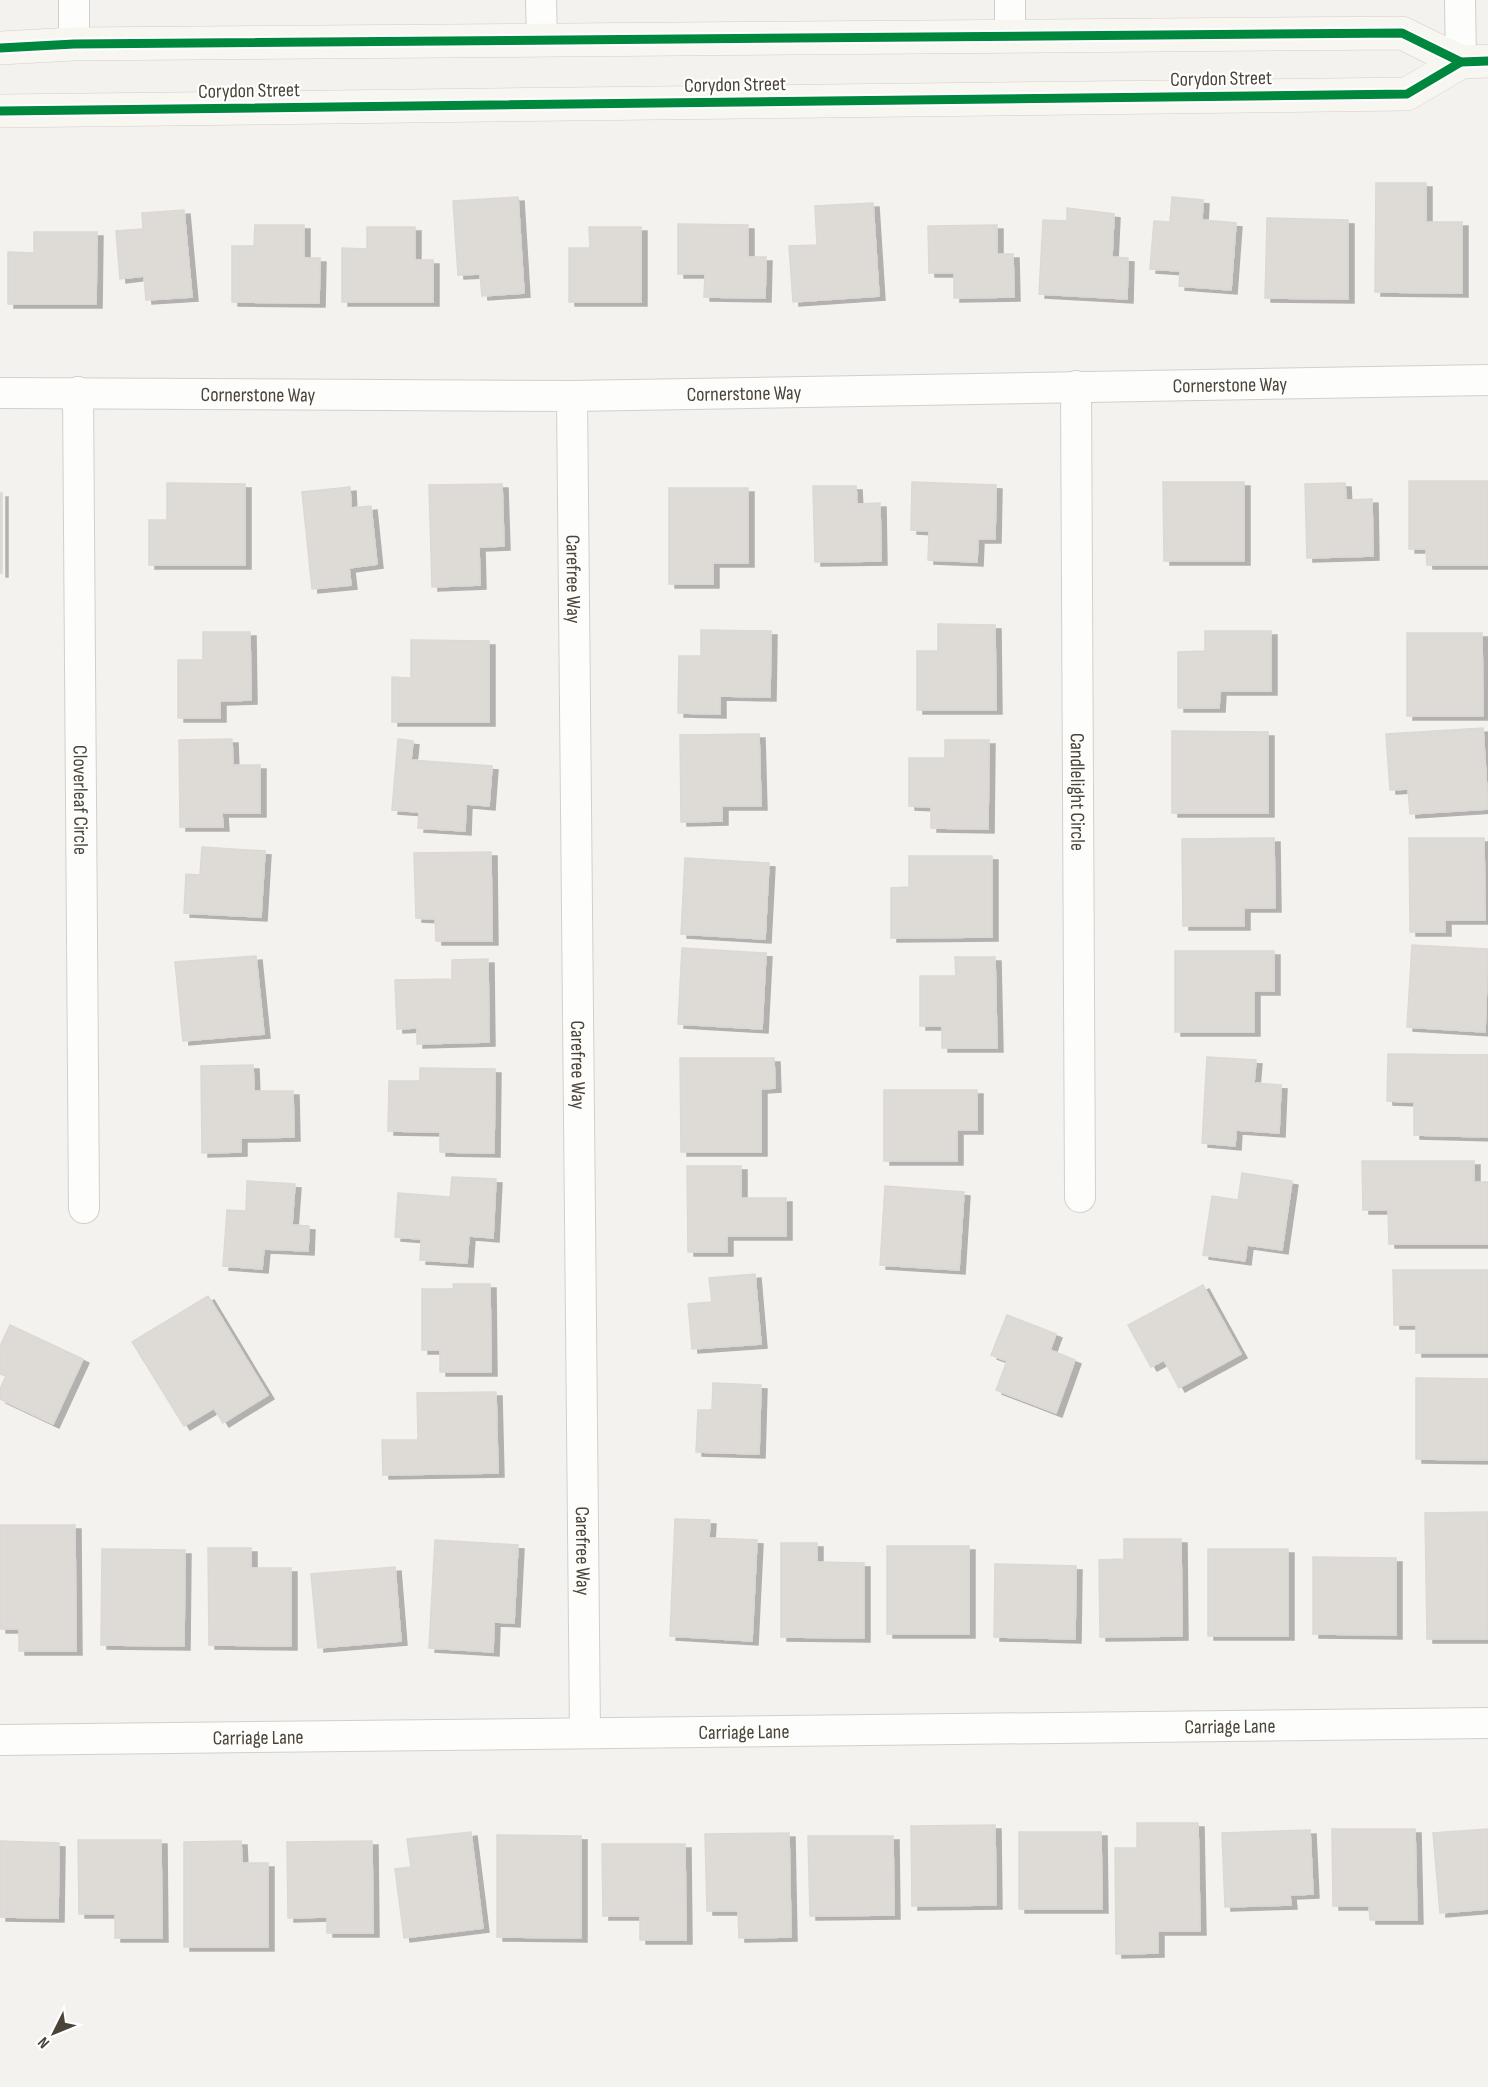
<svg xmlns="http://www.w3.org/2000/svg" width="1488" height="2087" font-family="'Sofia Sans Condensed',sans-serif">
	<defs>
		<filter id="shadow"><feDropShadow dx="6" dy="4" stdDeviation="0" flood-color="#0004"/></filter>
	</defs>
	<rect width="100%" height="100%" fill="#f4f2ee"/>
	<g fill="#dedbd6" stroke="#dcd9d4" stroke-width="1.5" filter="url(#shadow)">
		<path d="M1376,183h50v39h36v71l-87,-1z"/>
		<path d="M518,197l6,96 -42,3 -2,-22 -22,1 -5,-74z"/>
		<path d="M1172,197l31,3 -1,20 34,3 -5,67 -52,-4 1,-15 -30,-2 4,-48 16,1z"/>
		<path d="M873,203l6,93 -86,6 -4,-56 28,-1 -2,-39z"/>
		<path d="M1067,208l47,6 -2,43 16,1 -1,41 -88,-5 4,-74 24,1z"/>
		<path d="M184,210l8,87 -46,3 -2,-24 -24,3 -4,-48 27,-2 -1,-16z"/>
		<path d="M1267,218l81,2v79l-83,-1z"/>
		<path d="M678,224l70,1v32h18l-1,41 -61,-1 1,-23h-27z"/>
		<path d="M255,225h49v33h16l-1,45 -87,-1v-56h22z"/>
		<path d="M997,225v29h16l1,43 -60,1v-25h-25l-1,-47z"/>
		<path d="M367,227h48v33h18v42h-91v-54l25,1z"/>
		<path d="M589,227h52v75h-72v-54h21z"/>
		<path d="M34,232h63l-1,72h-88v-52l26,1z"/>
		<path d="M1409,481h79v84h-61l-1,-16h-17z"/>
		<path d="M912,482l84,3 -1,54h-17l-1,23 -49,-2 1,-29 -18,-1z"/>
		<path d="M1163,482h81v79h-80z"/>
		<path d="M167,483l78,1v81h-96v-45h18z"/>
		<path d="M1345,483l1,17 26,-1 1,57 -66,2 -2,-74z"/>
		<path d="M502,484l2,62 -25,1 1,38 -48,2 -3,-102z"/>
		<path d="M813,486h43l1,18 23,-1 1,58 -66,1z"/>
		<path d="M350,487l1,21 20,-2 6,58 -28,4 2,17 -39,4 -10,-97z"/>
		<path d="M669,488h79v75h-35v21h-44z"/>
		<rect x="0" y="493" width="2" height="80"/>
		<path d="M938,624l57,1 1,85h-79v-59h21z"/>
		<path d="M701,630l70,1 -1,66 -50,-1v18l-42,-1 1,-57h22z"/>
		<path d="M1205,631h66v60h-51l-1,17h-41v-56l27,-1z"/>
		<path d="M203,632h47l1,68 -31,1v17h-42v-58h25z"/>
		<path d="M1407,633h75l1,83h-76z"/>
		<path d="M411,640l78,1v81h-97v-45l19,1z"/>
		<path d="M1483,728l5,81 -78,5 -2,-25 -18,1 -4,-56z"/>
		<path d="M1172,731l96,1v81h-96z"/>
		<path d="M759,734l2,72h-39v15l-41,1 -1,-87z"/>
		<path d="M232,739l1,26h27v48h-38l1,14h-43l-1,-87z"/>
		<path d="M398,739l15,2 -2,19 81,6 -3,40 -23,-2 -1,27 -47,-3 1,-16 -27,-2z"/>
		<path d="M945,740h44l-1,89 -57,-1v-21l-22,-1v-48h36z"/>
		<path d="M1274,838l1,70h-31v18h-61l-1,-87z"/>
		<path d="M1409,838h75l1,82h-40v12h-35z"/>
		<path d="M202,847l63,4 -4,66 -77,-4 2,-39 14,1z"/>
		<path d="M491,852l1,89h-56l-1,-22 -19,-1 -2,-65z"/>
		<path d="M909,856h83v81l-101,1v-50l18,-1z"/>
		<path d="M685,858l84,5 -4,76 -84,-5z"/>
		<path d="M1412,945l76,4 -3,83 -78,-5z"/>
		<path d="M682,948l84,5 -4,76 -84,-5z"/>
		<path d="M1175,951h99v40h-20v41h-79z"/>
		<path d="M256,956l8,78 -81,7 -8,-79z"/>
		<path d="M955,957h40l2,91h-55v-22h-22v-50h36z"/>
		<path d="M488,959l1,83 -72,2v-16l-20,1 -2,-49 57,-1v-19z"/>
		<path d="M1388,1054l100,1v82l-74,-2v-33l-27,-1z"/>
		<path d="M1207,1057l49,3 -2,23 27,2 -2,48 -43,-3 -1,16 -33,-3z"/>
		<path d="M680,1058h94l1,30 -14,1v63h-80z"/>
		<path d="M253,1065l1,26h39l1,46 -53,1v14l-39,1 -1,-87z"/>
		<path d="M420,1068l75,1 -1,84 -54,-1v-20l-52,-1 1,-50h31z"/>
		<path d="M884,1090h93v40h-20v31h-73z"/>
		<path d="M1362,1161h112v21h14v62h-99l-1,-34h-25z"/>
		<path d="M687,1166h54v32h45v38h-59v16h-39z"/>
		<path d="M1242,1173l50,8 -10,69 -35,-5 -2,16 -42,-6 9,-59 26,4z"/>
		<path d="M452,1177l44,2 -3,59 -24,-2 -2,27 -47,-3 1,-21 -26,-2 3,-44 52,4z"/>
		<path d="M247,1181l48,3 -3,41 17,1 -1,25 -44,-2 -2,20 -39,-3 4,-56 19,1z"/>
		<path d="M885,1186l79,6 -5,78 -79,-5z"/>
		<path d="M1393,1270h95v83h-72v-28h-22z"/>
		<path d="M755,1274l6,70 -69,5 -4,-45 24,-2 -3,-24z"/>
		<path d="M453,1284h37l1,88h-51v-22h-18v-61h32z"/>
		<path d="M1203,1285l38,69 -62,34 -15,-28 -13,7 -23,-42z"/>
		<path d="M208,1296l60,99 -45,28 -9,-15 -30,18 -52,-84z"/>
		<path d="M1007,1315l49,19 -6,16 25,10 -19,53 -60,-23 11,-29 -16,-6z"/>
		<path d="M10,1325l73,34 -30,65 -53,-25v-10l6,-13 -6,-2v-28z"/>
		<path d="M1416,1378l72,1v81l-72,-1z"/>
		<path d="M713,1383l48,2 -2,69 -63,-2 2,-42h14z"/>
		<path d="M496,1392l2,81 -115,2 -1,-35h36l-1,-47z"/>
		<path d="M1488,1512l-1,127h-60l-2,-126z"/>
		<path d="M675,1519l35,1 -1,18 48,2 -5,101 -82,-5z"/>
		<path d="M0,1525h75l1,126h-57v-22h-19z"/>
		<path d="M1124,1539h57l1,97 -82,1 -1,-77 25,-1z"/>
		<path d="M435,1540l83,5 -4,78 -20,-1 -1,30 -64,-4z"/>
		<path d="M781,1543h36v19l47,1v75l-83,-1z"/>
		<rect x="887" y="1546" width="82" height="88"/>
		<path d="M208,1548h43v20h40v78l-82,-1z"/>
		<path d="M102,1549l83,1 -1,96 -83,-1z"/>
		<rect x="1208" y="1549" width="80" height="87"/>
		<path d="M1313,1557l83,1v77l-83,-1z"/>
		<path d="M995,1564l81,2 -1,73 -81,-2z"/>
		<path d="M395,1567l6,74 -83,7 -7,-74z"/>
		<path d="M1137,1823h61l2,108h-42v22l-42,1 -1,-106h22z"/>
		<path d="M995,1825l1,80 -84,1 -1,-80z"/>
		<path d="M1332,1829h83l2,91h-47l-1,-14h-36z"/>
		<path d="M1488,1829v80l-48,4 -7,-80z"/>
		<path d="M1310,1830l3,64 -23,1 1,10 -66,2 -3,-74z"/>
		<path d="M471,1832l12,96 -79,10 -9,-69 16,-2 -4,-28z"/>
		<path d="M1019,1832h82l1,77h-83z"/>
		<path d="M789,1833l2,104 -52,1 -1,-27h-31l-2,-77z"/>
		<path d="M497,1835l84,1v102l-84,-1z"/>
		<path d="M808,1836h85l1,79 -84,1z"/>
		<path d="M78,1840h83l1,98h-47v-24h-36z"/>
		<path d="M0,1841l59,2 -1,75 -58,-1z"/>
		<path d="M241,1841l1,22h26v84h-84v-105z"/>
		<path d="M372,1841l1,92h-46v-16l-39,1 -1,-76z"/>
		<path d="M602,1844h83l1,96h-46v-24h-37z"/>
	</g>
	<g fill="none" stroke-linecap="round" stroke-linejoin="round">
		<defs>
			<g id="street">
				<path d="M74,0v44"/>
				<path d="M541,0l1,41"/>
				<path d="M1010,0v36"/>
				<path d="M1460,0l1,62"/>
				<path id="s1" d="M1076,386l4,811"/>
				<path id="s2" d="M78,392l6,816"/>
				<path id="s3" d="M0,393l572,3 916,-16"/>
				<path id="s4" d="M572,396l13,1337"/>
				<path id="s5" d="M0,1740l1488,-17"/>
			</g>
			<g id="secondary">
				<path d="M0,48l74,-4 1328,-11 59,29 27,-1"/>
				<path d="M0,111l1407,-17 54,-32"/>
			</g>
		</defs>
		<use href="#street" stroke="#d2d0cb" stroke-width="32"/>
		<use href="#secondary" stroke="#d3cfc5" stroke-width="34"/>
		<use href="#street" stroke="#fdfdfc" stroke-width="30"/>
		<use href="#secondary" stroke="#f7f6f1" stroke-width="33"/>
		<defs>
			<g id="cycleway">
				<path d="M0,48l74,-4 1328,-11 59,29 27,-1"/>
				<path d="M0,111l1407,-17 54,-32"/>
			</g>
		</defs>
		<use href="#cycleway" stroke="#fff" stroke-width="13"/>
		<use href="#cycleway" stroke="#00873e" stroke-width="9"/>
	</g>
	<g text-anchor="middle" stroke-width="4.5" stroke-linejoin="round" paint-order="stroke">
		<g font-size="20" fill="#4b4439" stroke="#fff">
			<text transform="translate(1221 78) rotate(-1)" y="7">Corydon Street</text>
			<text transform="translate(735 84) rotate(-1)" y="7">Corydon Street</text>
			<text transform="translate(249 90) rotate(-1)" y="7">Corydon Street</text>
			<text dy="7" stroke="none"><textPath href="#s3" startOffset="1230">Cornerstone Way</textPath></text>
			<text dy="7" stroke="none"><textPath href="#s3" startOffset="744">Cornerstone Way</textPath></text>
			<text dy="7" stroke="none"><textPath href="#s3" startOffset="258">Cornerstone Way</textPath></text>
			<text dy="7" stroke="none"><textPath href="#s4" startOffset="183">Carefree Way</textPath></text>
			<text dy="7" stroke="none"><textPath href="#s1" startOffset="406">Candlelight Circle</textPath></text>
			<text dy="7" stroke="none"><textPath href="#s2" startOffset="408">Cloverleaf Circle</textPath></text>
			<text dy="7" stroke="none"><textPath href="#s4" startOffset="669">Carefree Way</textPath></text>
			<text dy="7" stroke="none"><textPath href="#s4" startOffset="1155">Carefree Way</textPath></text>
			<text dy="7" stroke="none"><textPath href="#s5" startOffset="1230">Carriage Lane</textPath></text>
			<text dy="7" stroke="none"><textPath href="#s5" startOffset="744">Carriage Lane</textPath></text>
			<text dy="7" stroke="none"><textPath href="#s5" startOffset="258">Carriage Lane</textPath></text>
		</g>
	</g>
	<g transform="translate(54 2033) rotate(227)" stroke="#ffffff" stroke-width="4.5" paint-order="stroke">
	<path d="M0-4.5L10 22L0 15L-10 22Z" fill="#4b4439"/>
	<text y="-9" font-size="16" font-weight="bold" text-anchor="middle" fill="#4b4439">N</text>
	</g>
</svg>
